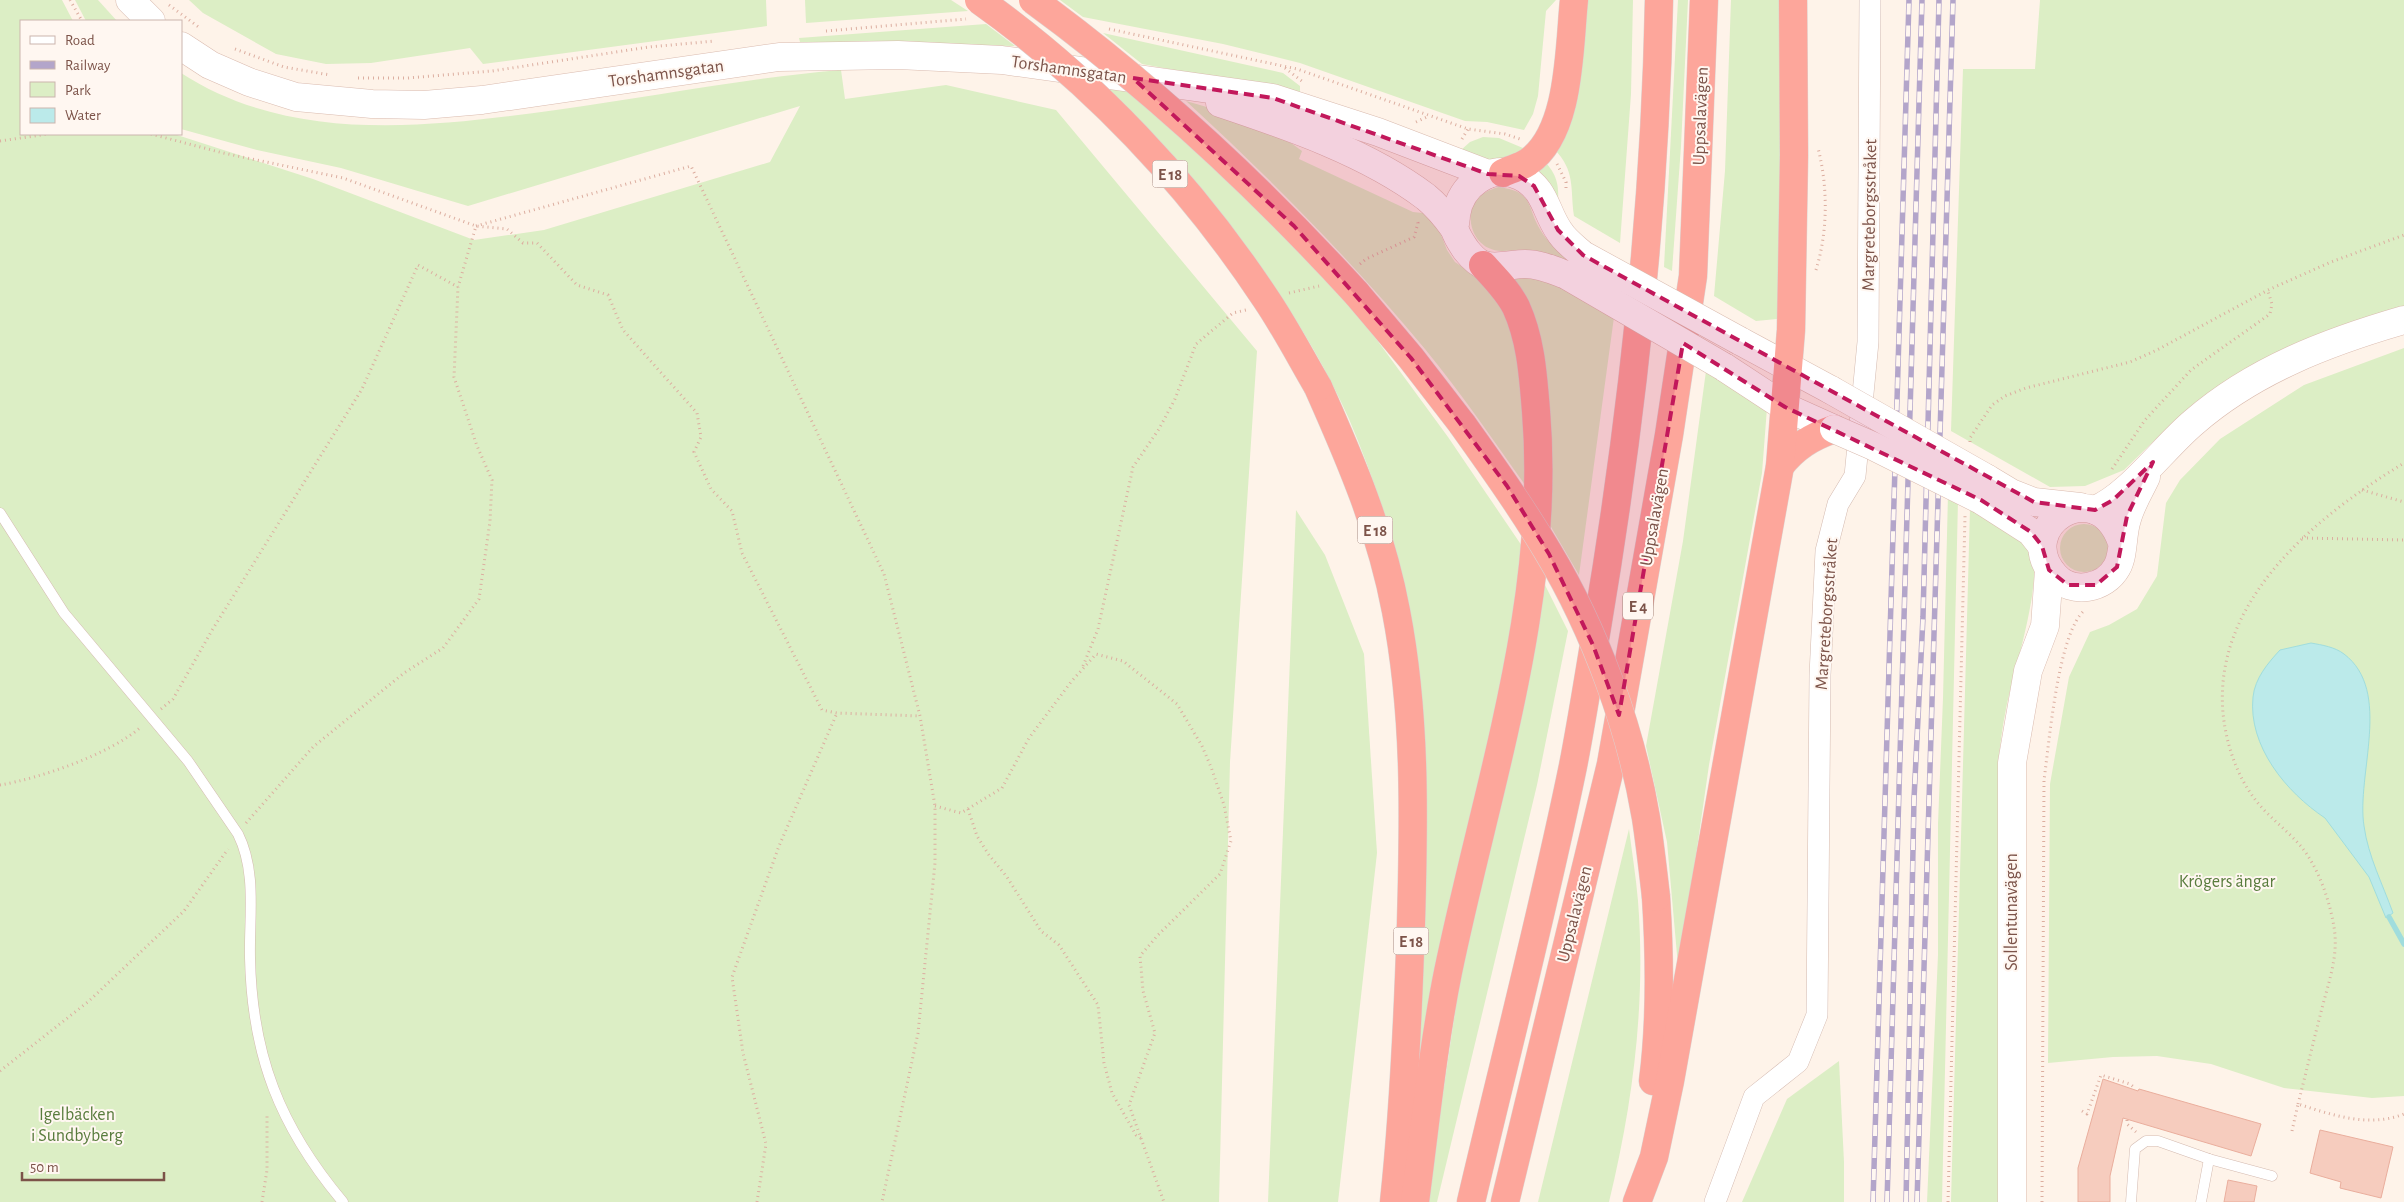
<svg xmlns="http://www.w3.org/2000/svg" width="2404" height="1202" font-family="'Alegreya Sans',sans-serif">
	<rect width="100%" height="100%" fill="#fef3e9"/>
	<g fill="#dceec5">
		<path d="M0,0h62l11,21h-52v113h153l139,45 161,61 70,-10 226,-68 30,-56 -332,100 -127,-38 -84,-18 -76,-21v-56c111,72 251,54 375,37 95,-13 189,-32 285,-40l4,29 101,-14 110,25 201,241 -27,411 -11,440h-1219z"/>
		<path d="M75,0h23l19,21h-31z"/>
		<path d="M189,0h577l1,26 -284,38 -13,-16 -99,15 -45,1 -50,-10 -73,-41z"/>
		<path d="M805,0h146l17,11 -162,12z"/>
		<path d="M1060,0h496l-10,11 -8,85 -5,18 -9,16 -37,-8 -22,-1 -165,-58 -77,-19 -140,-27z"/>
		<path d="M1584,0h49l-2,94 -11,149 -46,-27c-4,-27 2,-45 -20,-67z"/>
		<path d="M1678,0h10l-7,146 -9,125 -8,-4z"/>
		<path d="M1731,0h51v285l-5,34 -21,2 -42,-25 11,-125z"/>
		<path d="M2040,0h364v310l-202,91 -40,32 -38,37 -39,16 -35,1 -99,-56 12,-362h72z"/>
		<path d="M986,24l29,22 -215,-4 -1,-4z"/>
		<path d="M1103,33l180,40 17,13v6l-21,1 -56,-14 -81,-15z"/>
		<path d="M1106,87l23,4 65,56 128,126 44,52 82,112 76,112 -13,91 -104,552 9,-129 -23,-522c-13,-42 -27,-82 -44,-122 -41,-92 -112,-192 -179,-267 -20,-22 -43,-43 -64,-65z"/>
		<path d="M1186,101c42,12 81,23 116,50l-3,8 114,53 9,1 7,-3 6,9 12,31 8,12 32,22 12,12 18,48 13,148c-34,-48 -68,-98 -105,-143 -74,-89 -154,-170 -239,-248z"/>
		<path d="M1483,137l16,1 29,12c-29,12 -38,14 -67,0l9,-8z"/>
		<path d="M1544,161c13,13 15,24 14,42l-23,-32z"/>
		<path d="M1499,187c36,5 27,20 42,44 7,12 17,19 29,26l-3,4c-13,-4 -27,-9 -41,-11 -8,-1 -16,1 -24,1 -22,0 -34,-20 -31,-40 3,-14 16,-21 28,-24z"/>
		<path d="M1528,277c32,6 58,24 86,40l-35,258 -32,-55 -39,-242z"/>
		<path d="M2404,348v748l-32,2 -88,-10 -73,-24 -54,-8 -44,1 -65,6 2,-279 19,-107 21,-45 19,-7 28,-16 20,-33 9,-73 14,-23 40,-41 84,-54z"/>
		<path d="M1706,371l61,37 -5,65 -53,292 -29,201h-2l-11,-124 -21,-96 37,-205z"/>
		<path d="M1948,494l10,6 -16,702h-15l11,-247v-131l5,-126z"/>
		<path d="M1970,509c19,11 47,20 60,40 16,25 -18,128 -24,160 -4,19 -6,38 -8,56l3,437h-50z"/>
		<path d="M1296,510l29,45 39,99 13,199 -39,349h-70z"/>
		<circle cx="2084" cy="548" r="24"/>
		<path d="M1542,579l26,52 -31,154 -100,417h-10l31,-210z"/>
		<path d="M1629,829c3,24 7,48 9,72 8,102 -5,202 -29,301h-71z"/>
		<path d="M1839,1061l5,101v40h-102l45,-103z"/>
	</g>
	<path fill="#bbeaea" stroke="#a0dddd" d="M2311,643c11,2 24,4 33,11 49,37 12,121 20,172 4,30 19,59 29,87l-7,5 -17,-41 -44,-59c-39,-26 -77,-72 -72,-121 2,-19 15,-34 27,-47z"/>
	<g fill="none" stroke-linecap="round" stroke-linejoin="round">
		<path stroke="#a0dddd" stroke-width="5.5" d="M2389,917l15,27"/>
	</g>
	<g fill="#f6ccbe" stroke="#eaae9d">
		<path d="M2103,1079l35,12 1,-2 122,35 -10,32 -128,-38 -13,58v26h-32v-34z"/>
		<path d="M2320,1130l73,17 -12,51 -41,-10 1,-6 -31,-9z"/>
		<path d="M2228,1180l29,6 -3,16h-30z"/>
	</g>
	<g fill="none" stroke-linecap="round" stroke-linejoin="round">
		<defs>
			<g id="lane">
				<path d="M0,513l64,100 124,148 50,73c19,38 11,83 12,124 2,98 30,169 93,244"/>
				<path d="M2131,1202l4,-53 11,-8h12l51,18 63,17"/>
				<path d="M2201,1202l8,-43"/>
			</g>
			<path id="street" d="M1715,1202l39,-105 44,-35 19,-47 3,-340 6,-124 12,-47 17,-28 13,-134 2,-342"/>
			<g id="secondary">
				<path d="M130,0l21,21"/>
				<path d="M181,46l29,19 39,17 47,15 76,7 52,1 58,-5 297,-43 119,-2 104,5 271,38 105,34 110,42"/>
				<path d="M1220,103c69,23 148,50 206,94 11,9 20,20 28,31"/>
				<path d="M1566,275c-13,-5 -26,-11 -41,-11 -13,0 -29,5 -41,1 -7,-2 -14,-10 -18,-15 -4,-6 -9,-13 -11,-20 -1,-4 1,-10 1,-15 4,-29 34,-53 64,-39 26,13 25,35 39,55 6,10 15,16 24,24"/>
				<path d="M1740,341l91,49"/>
				<path d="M1724,367l61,40 49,22"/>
				<path d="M1986,478l25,15 23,9 46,5"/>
				<path d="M1981,500l50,32 11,14"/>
				<path d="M2095,510c34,-14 69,-63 99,-88 60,-52 134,-80 210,-102"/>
				<path d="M2121,540c-26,-69 -110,-12 -66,36 17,19 50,13 62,-9 7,-12 5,-34 10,-48 4,-15 13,-29 19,-42"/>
				<path d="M2012,1202v-439l16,-92 17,-45 4,-56"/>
			</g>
			<g id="highway">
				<path d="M1503,173c8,-4 18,-6 25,-11 43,-29 41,-115 46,-162"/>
				<path d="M1356,293l55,65 51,66"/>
				<path d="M1318,387c33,74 63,144 78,224 20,103 18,208 15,312 -3,93 -7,186 -17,279"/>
				<path d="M1780,466c15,-19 31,-29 54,-37"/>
				<path d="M1653,1081c8,-62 7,-122 3,-184"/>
				<path d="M1415,1202c10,-75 18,-156 33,-230 38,-184 104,-371 88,-561 -3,-36 -5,-71 -20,-104 -8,-16 -21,-29 -33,-42"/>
				<path d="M1471,1202c34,-145 72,-290 102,-436 9,-46 16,-92 24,-139 35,-207 58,-416 62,-627"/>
				<path d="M1505,1202l106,-438 58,-329 24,-159 11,-276"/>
				<path d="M1637,1202l17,-45 16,-76 110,-615 11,-136 3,-175 -1,-155"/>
			</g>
		</defs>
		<use href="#lane" stroke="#d4bab0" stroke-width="11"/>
		<use href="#street" stroke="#d4bab0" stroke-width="22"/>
		<use href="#secondary" stroke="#dabbaf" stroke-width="29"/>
		<use href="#highway" stroke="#ddd2d0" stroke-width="29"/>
		<g stroke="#dcaea0" stroke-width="3" stroke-dasharray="1 4" stroke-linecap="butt">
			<path d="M70,0l12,21"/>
			<path d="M169,5l31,23"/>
			<path d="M1109,29l188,40 171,60 37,5 15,5"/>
			<path d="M826,31l140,-12"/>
			<path d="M235,49l49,18 46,8"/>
			<path d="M1285,68l18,14"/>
			<path d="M358,78h50l84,-7 157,-24 66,-6"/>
			<path d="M1416,122l13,-6"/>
			<path d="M151,134l72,19 120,25 133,48 31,3 16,14h14l40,42 31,10 15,35 74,83 4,24 -7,15 17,37 21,22 10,42 80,157 15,3 83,3"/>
			<path d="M1462,139l6,-10"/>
			<path d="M0,141l48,-7"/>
			<path d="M1557,164l9,18v9"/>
			<path d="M476,226l215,-60 193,408 36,142 15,90v57l-17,170 -36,169"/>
			<path d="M1360,264l6,-5 48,-22 4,-14 -1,-3"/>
			<path d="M1816,270c12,-39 12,-83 2,-122"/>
			<path d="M1289,293l30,-7"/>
			<path d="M1970,442v-4l22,-33 13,-9 21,-8 104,-26 27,-12 111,-60 63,-28 73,-27"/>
			<path d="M2112,469l33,-49 46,-50 79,-56 2,-10 -4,-13"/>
			<path d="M2362,490l42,12"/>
			<path d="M2302,538l102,2"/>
			<path d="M1083,666l15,-37 35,-162 26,-38 16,-30 21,-55 37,-31 13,-3"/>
			<path d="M161,709l12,-10 38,-67 151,-243 56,-124 40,22"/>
			<path d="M0,785c41,-7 110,-31 141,-58"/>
			<path d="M935,806l26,7 41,-25 27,-50 42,-56 25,-28 27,7 54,43 25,42 9,21 13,38 7,36 -11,33 -62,61 -18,21 3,35 12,42 -26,72 35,97"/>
			<path d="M968,809l9,27 12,19 18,22 34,54 18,14 39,60 6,58 8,30 24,42 5,3"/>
			<path d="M246,823l67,-76 91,-74 39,-25 36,-49 11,-78 2,-41 -15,-34 -23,-69 4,-90 18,-61"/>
			<path d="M0,1071l89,-70 95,-90 44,-62"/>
			<path d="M2298,1104c8,-31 15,-61 23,-92 7,-28 18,-56 13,-85 -4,-24 -13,-51 -26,-71 -14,-22 -39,-37 -54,-58 -18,-24 -28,-55 -31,-85 -10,-114 94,-197 181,-250"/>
			<path d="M2082,1111l5,3 14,-39 29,9 5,4"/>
			<path d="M2127,1120v4l9,8"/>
			<path d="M2292,1131l6,-27c34,11 71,24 106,10"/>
			<path d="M262,1202l5,-32v-57"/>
			<path d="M757,1202l9,-58 -23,-91 -11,-76 47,-131 58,-133"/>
			<path d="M1948,1202l17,-686"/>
			<path d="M2042,1202l2,-422c5,-35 14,-149 41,-170"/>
		</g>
		<use href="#lane" stroke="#fff" stroke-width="10"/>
		<use href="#street" stroke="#fff" stroke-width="21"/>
		<use href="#secondary" stroke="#fff" stroke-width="28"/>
		<use href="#highway" stroke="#fda69b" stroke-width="28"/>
		<defs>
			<g id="rail">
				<path d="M1873,1202l36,-1202"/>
				<path d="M1887,1202l35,-1202"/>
				<path d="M1906,1202l8,-403 9,-182 16,-617"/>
				<path d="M1917,1202l36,-1202"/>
			</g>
		</defs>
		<use href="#rail" stroke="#b3a5ca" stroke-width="5.5"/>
		<use href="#rail" stroke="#fff7f1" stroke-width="4" stroke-dasharray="11" stroke-linecap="butt"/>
		<defs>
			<g id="secondary-bridge">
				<path d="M1583,255l157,86"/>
				<path d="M1566,275l158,92"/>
				<path d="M1831,390l155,88"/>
				<path d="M1834,429l39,17 108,54"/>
			</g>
			<g id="highway-bridge">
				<path d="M979,0c113,80 211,184 287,299 19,28 35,59 52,88"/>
				<path d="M1033,0c118,86 224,185 323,293"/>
				<path d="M1462,424c30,42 60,84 86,128 47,78 83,177 98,266 4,26 7,53 10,79"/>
			</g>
		</defs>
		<use href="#secondary-bridge" stroke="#dabbaf" stroke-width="29" stroke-linecap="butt"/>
		<use href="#highway-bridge" stroke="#ddd2d0" stroke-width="29" stroke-linecap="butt"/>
		<use href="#secondary-bridge" stroke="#fff" stroke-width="28"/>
		<use href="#highway-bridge" stroke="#fda69b" stroke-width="28"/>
	</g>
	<path fill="#c2185b" fill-opacity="0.2" stroke="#c2185b" stroke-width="4" stroke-dasharray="10 6" stroke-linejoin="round" d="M1133,78l140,20 215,76 31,2 15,10 24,44 25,25 451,247 61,8 18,-10 40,-38 -26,54 -10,51 -21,18h-28l-19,-15 -7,-24 -11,-14 -50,-32 -196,-93 -102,-64 -64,372 -26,-70 -44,-91 -42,-68 -96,-128 -117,-132z"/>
	<g text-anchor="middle" stroke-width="4" stroke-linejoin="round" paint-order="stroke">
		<g fill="#fff7f1" stroke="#a3847b" stroke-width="1">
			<rect x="1152.5" y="160.5" width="35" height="27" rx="4"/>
			<rect x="1357.5" y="516.5" width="35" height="27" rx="4"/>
			<rect x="1623" y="592.5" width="30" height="27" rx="4"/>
			<rect x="1393.5" y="927.5" width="35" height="27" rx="4"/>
		</g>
		<g font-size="16" font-weight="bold" fill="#7c5349">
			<text x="1170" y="180">E 18</text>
			<text x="1375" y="536">E 18</text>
			<text x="1638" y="612">E 4</text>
			<text x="1411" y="947">E 18</text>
		</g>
		<g font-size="18" fill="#7c5349" stroke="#fff7f1">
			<text transform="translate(1069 69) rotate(8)" y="6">Torshamnsgatan</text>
			<text transform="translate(666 73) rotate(-8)" y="6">Torshamnsgatan</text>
			<text transform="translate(1700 116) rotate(-88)" y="6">Uppsalavägen</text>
			<text transform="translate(1869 215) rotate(-89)" y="6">Margreteborgsstråket</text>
			<text transform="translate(1654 517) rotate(-80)" y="6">Uppsalavägen</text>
			<text transform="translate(1826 614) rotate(-86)" y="6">Margreteborgsstråket</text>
			<text transform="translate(2011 912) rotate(-90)" y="6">Sollentunavägen</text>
			<text transform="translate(1574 914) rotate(-76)" y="6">Uppsalavägen</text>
		</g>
		<g font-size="18" fill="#597c3d" stroke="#fff7f1">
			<text x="2227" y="887">Krögers ängar</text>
			<text x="77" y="1120">Igelbäcken<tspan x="77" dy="21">i Sundbyberg</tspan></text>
		</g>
	</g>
	<rect x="20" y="20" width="162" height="115" fill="#fff7f1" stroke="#cbb5ae"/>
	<rect x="30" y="36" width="25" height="8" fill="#ffffff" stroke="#cbb5ae"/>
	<text x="65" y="45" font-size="15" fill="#7c5349">Road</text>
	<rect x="30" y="61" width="25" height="8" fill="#b3a5ca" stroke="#cbb5ae"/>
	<text x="65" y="70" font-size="15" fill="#7c5349">Railway</text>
	<rect x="30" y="82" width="25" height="15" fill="#dceec5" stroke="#cbb5ae"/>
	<text x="65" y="95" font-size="15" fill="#7c5349">Park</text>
	<rect x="30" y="108" width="25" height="15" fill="#bbeaea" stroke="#cbb5ae"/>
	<text x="65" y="120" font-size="15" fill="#7c5349">Water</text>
	<path d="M22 1172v8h142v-8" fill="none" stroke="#7c5349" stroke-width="2.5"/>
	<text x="30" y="1172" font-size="15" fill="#7c5349" stroke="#fff7f1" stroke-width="4" paint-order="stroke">50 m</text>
</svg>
